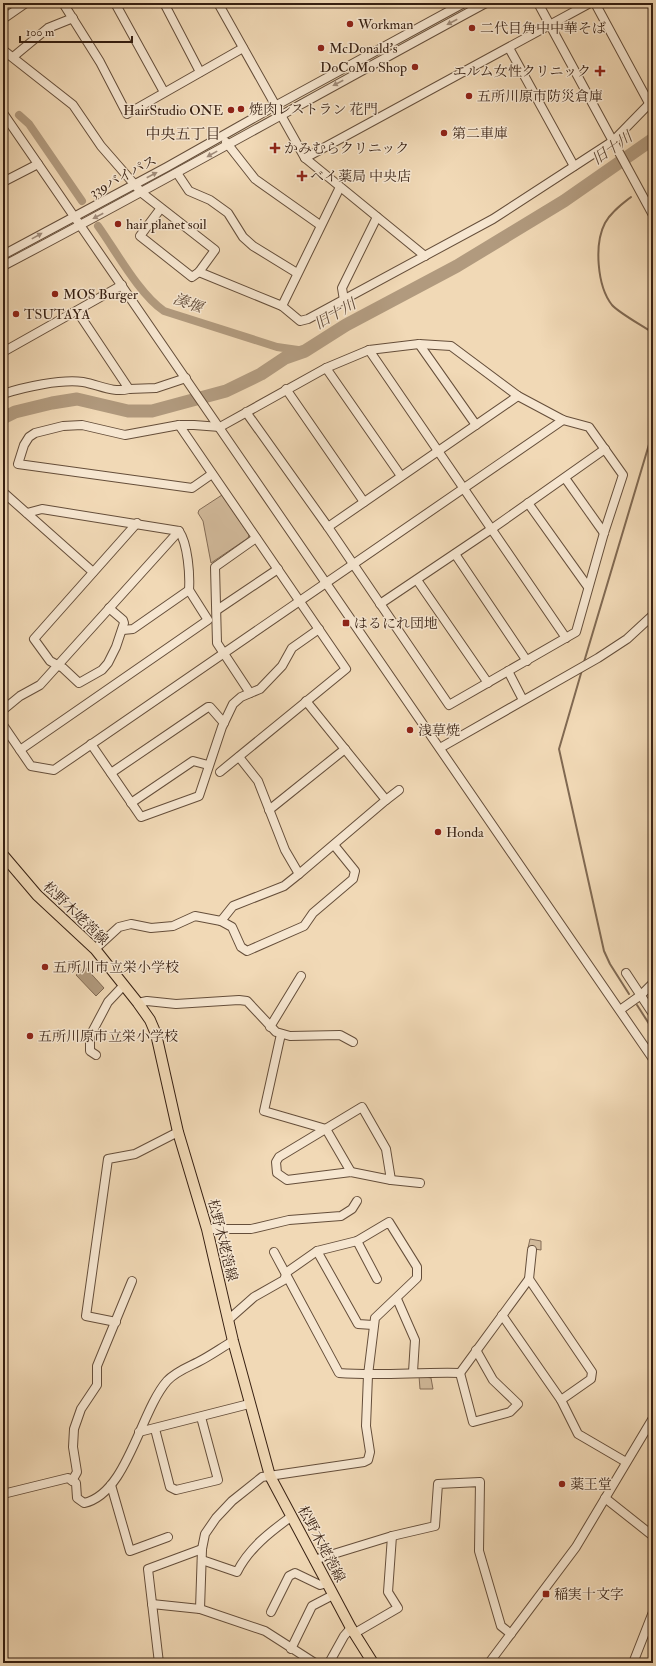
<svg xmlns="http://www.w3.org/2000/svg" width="656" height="1666" font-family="'IM FELL Double Pica','Noto Serif JP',serif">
	<rect width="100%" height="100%" fill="#f1d9b6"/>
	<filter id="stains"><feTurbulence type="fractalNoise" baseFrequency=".005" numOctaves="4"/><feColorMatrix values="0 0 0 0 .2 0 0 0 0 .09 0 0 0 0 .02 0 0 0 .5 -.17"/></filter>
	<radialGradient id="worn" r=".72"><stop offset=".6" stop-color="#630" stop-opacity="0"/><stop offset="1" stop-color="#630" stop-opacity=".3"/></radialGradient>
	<g fill="#d1b99a" stroke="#846c56">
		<path d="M222,495l27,40 -1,3 -37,25 -8,-42 -5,-8 1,-3z"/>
		<path d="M530,1239l11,2v9l-13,-2z"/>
		<path d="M419,1376l12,2 2,11h-13z"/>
	</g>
	<path fill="#b19a7e" stroke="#806952" d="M85,967l19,21 -8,8 -20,-21z"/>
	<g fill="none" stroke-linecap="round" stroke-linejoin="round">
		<g stroke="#806952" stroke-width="2">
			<path d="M649,183l4,-2"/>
			<path d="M631,197c-9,7 -20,15 -26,26 -11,21 -8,63 7,82 7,8 31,21 41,28"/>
			<path d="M584,662l69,-231"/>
			<path d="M582,670l-23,79 45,202 6,13 19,30"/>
			<path d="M637,1005l16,25"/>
		</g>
		<g stroke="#b19a7e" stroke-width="8">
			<path d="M19,115l10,9 53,77"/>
			<path d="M98,226c18,25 41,68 66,85l113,36 28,4"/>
		</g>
		<path stroke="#b19a7e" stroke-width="13" d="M3,418l12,-6 37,-9 25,-4 51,12h24l74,-20 35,-17 24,-16 20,-7 41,-26 111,-59 107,-65 89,-62"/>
		<defs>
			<g id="minor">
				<path d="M63,3l37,59 27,52 116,-66"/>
				<path d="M115,3l49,89"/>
				<path d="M164,3l36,69"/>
				<path d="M218,3l87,155 120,98"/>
				<path d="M538,3l115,212"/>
				<path d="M595,3l54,100"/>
				<path d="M651,3l2,3"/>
				<path d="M3,19l23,-16"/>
				<path d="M509,48l65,118"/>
				<path d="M3,50l70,55 28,41 41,47 73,57 -16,22 -7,5 -52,-41 21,-28"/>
				<path d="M13,57l35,-29 25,-10"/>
				<path d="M3,113l650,946"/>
				<path d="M226,142l29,37 65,46"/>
				<path d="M305,158l285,-155"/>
				<path d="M177,173l12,18 21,9 18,13 15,24 10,9 44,27"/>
				<path d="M3,182l35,-18"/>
				<path d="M3,255l164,-88 108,-61 189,-103"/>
				<path d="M3,266c162,-85 322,-176 483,-263"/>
				<path d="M199,272l83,34 18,15 8,-2 185,-100 120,-78 40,-41"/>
				<path d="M344,300l-2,-12 35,-71"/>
				<path d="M282,306l58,-119"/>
				<path d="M419,344l57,81"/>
				<path d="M369,350l197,288"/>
				<path d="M3,352l119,-67"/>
				<path d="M326,368l75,108"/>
				<path d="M129,389l27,-1 30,-10"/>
				<path d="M286,389l78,113"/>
				<path d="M3,394c21,-7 58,-15 80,-12 17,3 29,11 46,7l-52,-78"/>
				<path d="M179,425l167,244 -126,103"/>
				<path d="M212,474l-20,14 -174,-24 6,-19 5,-8 6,-4 28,-7 19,-1 43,10 54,-10h15l26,2 106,-59 43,-18 50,-6 32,2 67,50 45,24 26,7 34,48 -19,58 -28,99 -127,73 -121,-178 -82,-115"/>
				<path d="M565,478l39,55"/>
				<path d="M3,492l90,80"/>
				<path d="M528,503l60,84"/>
				<path d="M27,513l15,-4 137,22c9,13 11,44 10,59l-56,39 -10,1"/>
				<path d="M328,527l190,-131"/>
				<path d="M455,554l72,107"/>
				<path d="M417,580l71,103"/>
				<path d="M380,604l113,-76 112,-79"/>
				<path d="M109,608l14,12 1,3 -8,24 -8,16 -6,7 -23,13 -16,-15 -13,-7 -16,-22 103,-116"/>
				<path d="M217,610l61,-41"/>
				<path d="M508,671l15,29"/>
				<path d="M250,693l-33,-50 -2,-76 41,-29"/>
				<path d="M3,710l17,-14 20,-11 139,-154"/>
				<path d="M3,725l28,41 23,4 509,-350"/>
				<path d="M91,744l50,73 58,-21 23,-69 11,-23 8,-7 19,-8 22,-23 10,-18 27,-19"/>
				<path d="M440,748l158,-90 29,-19 26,-24"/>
				<path d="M20,750l188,-130 -19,-30"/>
				<path d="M239,757l19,24 27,69 14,24 87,-74 -80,-99"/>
				<path d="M111,773l97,-66h2l14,16"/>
				<path d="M386,800l13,-10"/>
				<path d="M131,803l62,-42 15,4"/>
				<path d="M269,810l76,-61"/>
				<path d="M221,921l11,6 9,20 6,4 57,-25 9,-13 40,-34 2,-8 -21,-26"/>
				<path d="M95,949l24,-22 12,-3 20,4 22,-2 22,-10 26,5 12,-15 51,-20 15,-12"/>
				<path d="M626,973l27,41"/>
				<path d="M138,1003l9,-2 29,3 63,-4 8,1 29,31 14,4 50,-1 13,7"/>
				<path d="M620,1010l21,-15 12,-12"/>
				<path d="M270,1027l31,-51"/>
				<path d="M281,1034l-17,77 62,18 25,43"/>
				<path d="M96,1055l-6,-4v-15l18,-34 16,-17"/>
				<path d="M362,1107l24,42 5,31 -40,-8 -64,8 -10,-7 -1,-11 3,-5z"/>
				<path d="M391,1180l29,3"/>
				<path d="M207,1229h44l38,-9 52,-4 11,-7 5,-8"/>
				<path d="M357,1241l20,38"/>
				<path d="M317,1251l41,73 15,1"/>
				<path d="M274,1252l65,121c40,3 80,-1 121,0"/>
				<path d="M397,1299l18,41 -2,32"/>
				<path d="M502,1315l59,85 30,-21 1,-7 -63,-93"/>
				<path d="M116,1322l-30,-6 22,-157 27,-5 43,-22"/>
				<path d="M460,1373l13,49 37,-10 8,-8 -25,-24 -17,-30"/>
				<path d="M460,1373l69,-94 3,-29"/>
				<path d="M561,1400l17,34 48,28"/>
				<path d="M155,1429l15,58 6,3 42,-10 -17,-63"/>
				<path d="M139,1432l110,-28"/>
				<path d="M72,1481l5,-9 -4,-25 1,-18 7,-20 16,-24v-19l35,-85"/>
				<path d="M111,1485l19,66 38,-14"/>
				<path d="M3,1494l65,-16 8,5 1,15 7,5c43,-9 56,-91 83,-122 8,-9 21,-14 31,-19 12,-6 23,-14 35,-21"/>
				<path d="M605,1498l48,38"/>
				<path d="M202,1560l35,12c12,-24 33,-40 55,-56"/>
				<path d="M314,1560l78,-24 43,-10 3,-42 42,-2 -1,69 22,75 10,8"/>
				<path d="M152,1604l48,5 65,22 50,32"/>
				<path d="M200,1609l2,-60 3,-15 11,-16 16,-17 30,-24 102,-15 4,-2 2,-8 -4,-26 2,-51 7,-57 42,-40v-11l-28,-45 -32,19 -40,10 -30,21 -3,8 -30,17 -26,23"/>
				<path d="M271,1612l18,-36 6,-3 25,12 7,-2"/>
				<path d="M355,1633l43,-25 -10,-16 4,-56"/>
				<path d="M291,1649l21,-43 21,-11"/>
				<path d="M159,1663l-11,-94 54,-20"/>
				<path d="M329,1663l15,-27 7,-8"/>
				<path d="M489,1663l87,-116 77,-129"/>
				<path d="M633,1663l20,-51"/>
			</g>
			<path id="major" d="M3,855l34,40 58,54 43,54 12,17 6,14 22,98 29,97 26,112 37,135 81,152 22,35"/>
		</defs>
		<use href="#minor" stroke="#654e3a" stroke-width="10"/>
		<use href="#major" stroke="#361f11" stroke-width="12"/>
		<use href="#minor" stroke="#f6e6d0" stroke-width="8"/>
		<use href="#major" stroke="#f1d9b6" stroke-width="10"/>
	</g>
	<defs><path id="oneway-solid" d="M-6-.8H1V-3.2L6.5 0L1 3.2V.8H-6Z"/></defs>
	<g fill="#a08c7a">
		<use href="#oneway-solid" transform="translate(452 22) rotate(152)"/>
		<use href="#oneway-solid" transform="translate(338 83) rotate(152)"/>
		<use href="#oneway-solid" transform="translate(212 154) rotate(151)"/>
		<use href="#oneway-solid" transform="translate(152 175) rotate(-28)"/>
		<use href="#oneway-solid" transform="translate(98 216) rotate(152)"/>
		<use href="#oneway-solid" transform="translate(37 236) rotate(-29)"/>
	</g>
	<g fill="#8f2418" stroke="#f6e6d0" stroke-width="1.5">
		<circle cx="350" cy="24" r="4"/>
		<circle cx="472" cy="28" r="4"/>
		<circle cx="321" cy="48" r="4"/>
		<circle cx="415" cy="67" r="4"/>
		<path d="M598 65h4v4h4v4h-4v4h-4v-4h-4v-4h4z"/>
		<circle cx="469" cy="96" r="4"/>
		<circle cx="241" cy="109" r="4"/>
		<circle cx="231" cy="110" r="4"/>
		<circle cx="444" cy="133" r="4"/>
		<path d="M273 142h4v4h4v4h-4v4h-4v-4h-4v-4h4z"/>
		<path d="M300 170h4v4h4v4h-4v4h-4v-4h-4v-4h4z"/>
		<circle cx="118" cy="224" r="4"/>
		<circle cx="55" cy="294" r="4"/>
		<circle cx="16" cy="314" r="4"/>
		<rect x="342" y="619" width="8" height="8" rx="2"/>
		<circle cx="410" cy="730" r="4"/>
		<circle cx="438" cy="832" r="4"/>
		<circle cx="45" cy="967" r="4"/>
		<circle cx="30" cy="1036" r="4"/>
		<circle cx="562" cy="1484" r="4"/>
		<rect x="542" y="1590" width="8" height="8" rx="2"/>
	</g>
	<g text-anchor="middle" stroke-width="3" stroke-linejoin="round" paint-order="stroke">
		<g font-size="14" fill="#361f11" stroke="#f6e6d0" text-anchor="start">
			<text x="358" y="29">Workman</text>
			<text x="480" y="33">二代目角中中華そば</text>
			<text x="329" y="53">McDonald's</text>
			<text x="407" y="72" text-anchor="end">DoCoMo Shop</text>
			<text x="591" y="76" text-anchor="end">エルム女性クリニック</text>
			<text x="477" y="101">五所川原市防災倉庫</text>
			<text x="249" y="114">焼肉レストラン 花門</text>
			<text x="223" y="115" text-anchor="end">HairStudio ONE</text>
			<text x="452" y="138">第二車庫</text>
			<text x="284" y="153">かみむらクリニック</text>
			<text x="310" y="181">ベイ薬局 中央店</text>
			<text x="126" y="229">hair planet soil</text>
			<text x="63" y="299">MOS Burger</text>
			<text x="24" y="319">TSUTAYA</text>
			<text x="354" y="628">はるにれ団地</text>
			<text x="418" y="735">浅草焼</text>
			<text x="446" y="837">Honda</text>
			<text x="53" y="972">五所川市立栄小学校</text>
			<text x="38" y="1041">五所川原市立栄小学校</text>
			<text x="570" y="1489">薬王堂</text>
			<text x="554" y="1599">稲実十文字</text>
		</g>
		<g font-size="14" fill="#361f11" stroke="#f6e6d0">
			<text transform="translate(123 176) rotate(-28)" y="5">339バイパス</text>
			<text transform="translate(76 913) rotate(44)" y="5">松野木姥萢線</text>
			<text transform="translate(223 1240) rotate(76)" y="5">松野木姥萢線</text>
			<text transform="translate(322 1544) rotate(62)" y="5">松野木姥萢線</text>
		</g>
		<g font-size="15" fill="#361f11" stroke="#f6e6d0">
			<text x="183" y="139">中央五丁目</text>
		</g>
		<g font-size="15" font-style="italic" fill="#614a37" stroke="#f6e6d0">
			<text transform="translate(612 148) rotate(-35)" y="5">旧十川</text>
			<text transform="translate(188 303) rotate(20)" y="5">湊堰</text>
			<text transform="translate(335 314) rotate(-30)" y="5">旧十川</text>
		</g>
	</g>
	<rect width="656" height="1666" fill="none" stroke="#f1d9b6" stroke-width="16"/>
	<rect x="4" y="4" width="648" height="1658" fill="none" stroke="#361f11" stroke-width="2"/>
	<rect x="8" y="8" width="640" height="1650" fill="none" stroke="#361f11"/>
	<path d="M20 36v6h112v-6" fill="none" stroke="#361f11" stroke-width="2"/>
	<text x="26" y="36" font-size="12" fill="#361f11" stroke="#f6e6d0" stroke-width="3" paint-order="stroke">100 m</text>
	<rect width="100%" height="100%" filter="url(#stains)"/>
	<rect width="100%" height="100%" fill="url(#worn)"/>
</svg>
